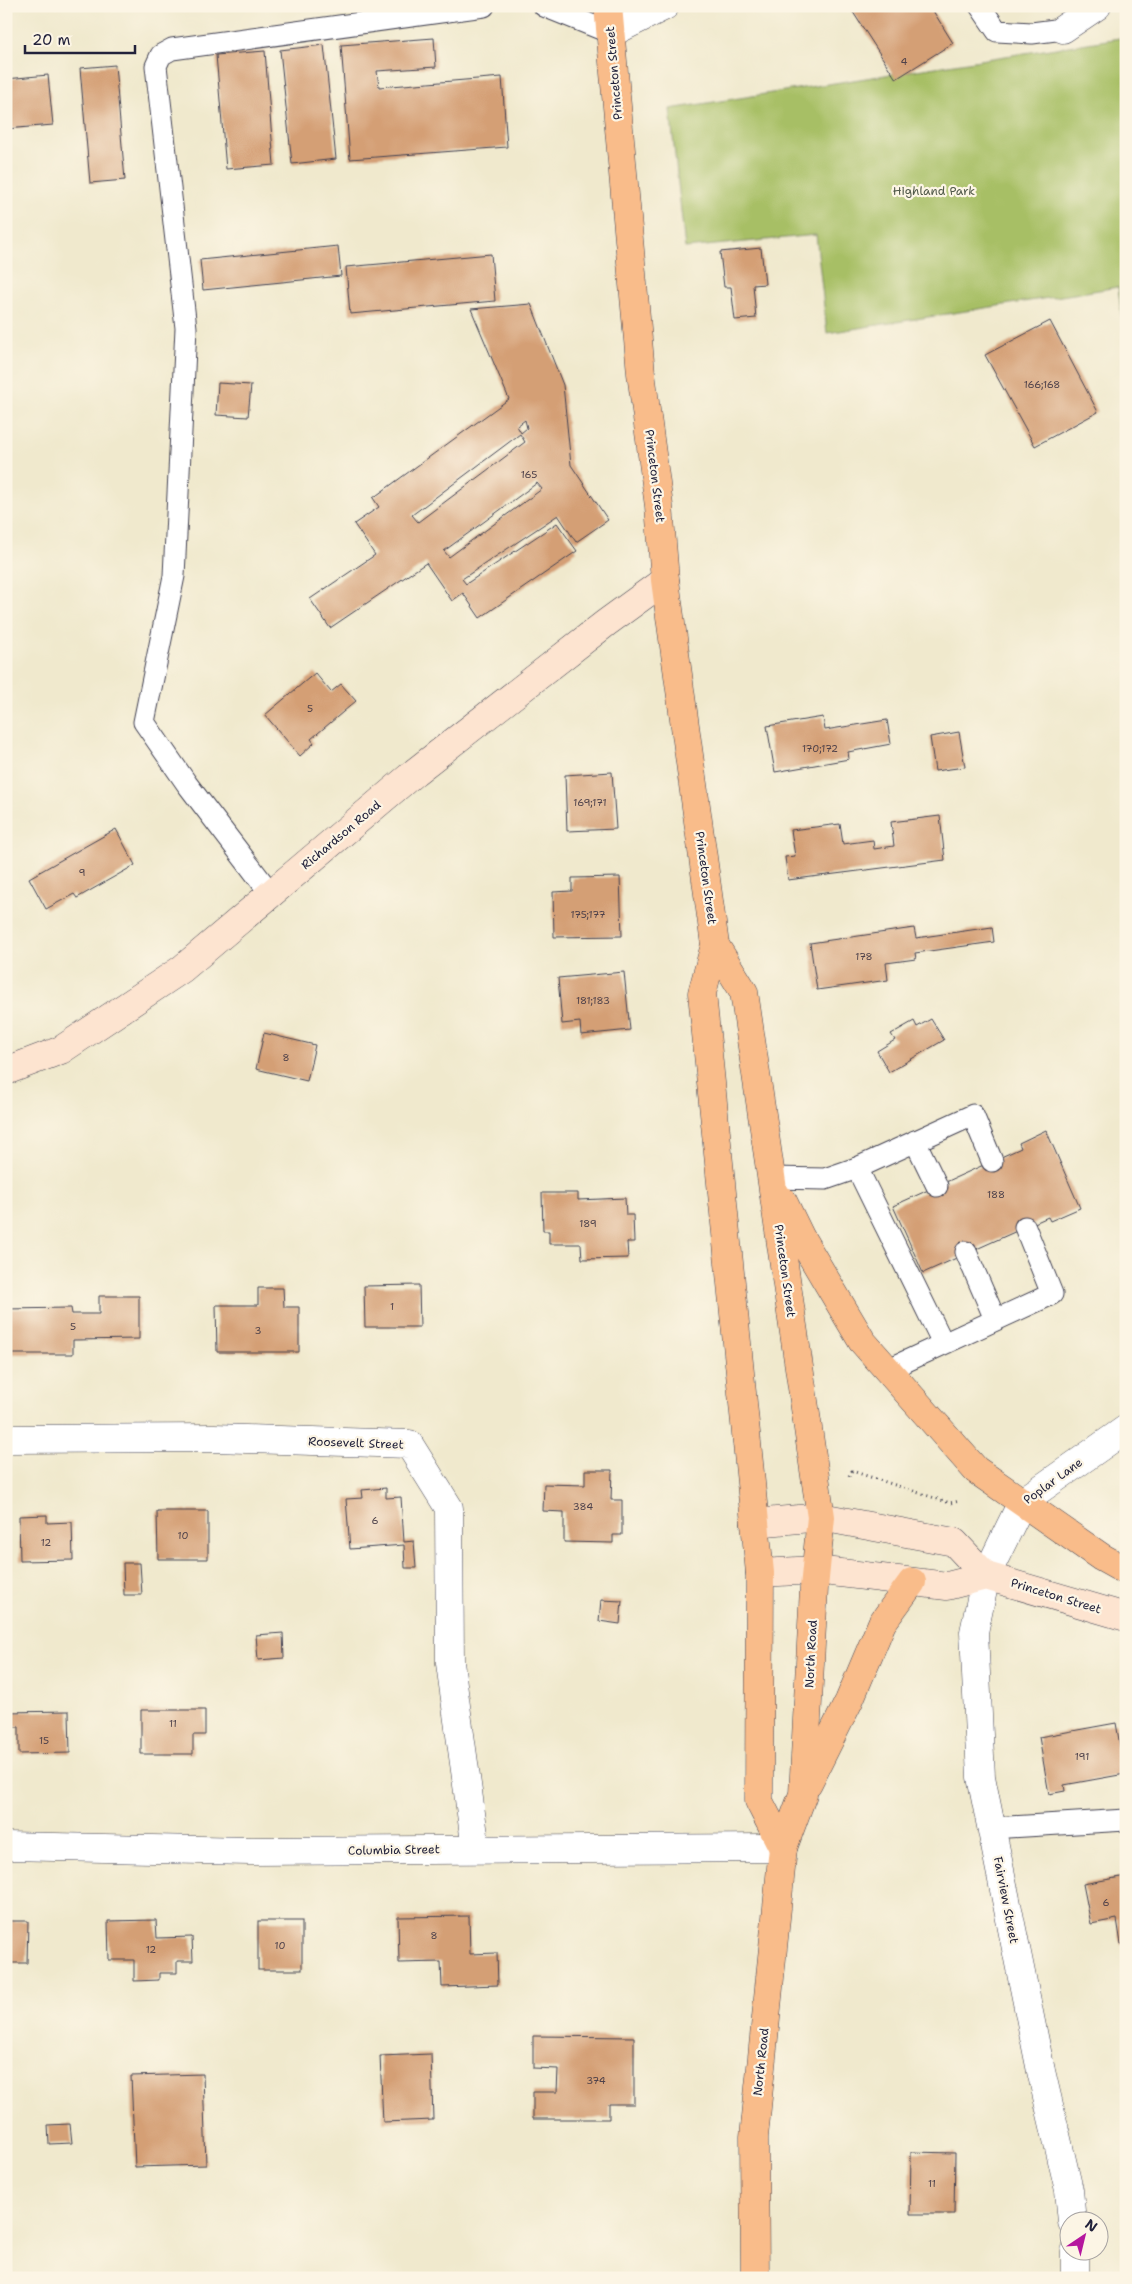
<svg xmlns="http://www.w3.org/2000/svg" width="1132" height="2284" font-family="'Shantell Sans',sans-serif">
	<rect width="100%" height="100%" fill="#fcf5e5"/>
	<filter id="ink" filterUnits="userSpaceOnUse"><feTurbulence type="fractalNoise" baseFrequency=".02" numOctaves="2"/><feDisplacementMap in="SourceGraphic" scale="10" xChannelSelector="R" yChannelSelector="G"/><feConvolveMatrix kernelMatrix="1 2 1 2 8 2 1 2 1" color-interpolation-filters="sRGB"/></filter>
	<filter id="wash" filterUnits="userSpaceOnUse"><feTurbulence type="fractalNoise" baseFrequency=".0096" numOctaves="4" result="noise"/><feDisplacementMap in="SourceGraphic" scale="20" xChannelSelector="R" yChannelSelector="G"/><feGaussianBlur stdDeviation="1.12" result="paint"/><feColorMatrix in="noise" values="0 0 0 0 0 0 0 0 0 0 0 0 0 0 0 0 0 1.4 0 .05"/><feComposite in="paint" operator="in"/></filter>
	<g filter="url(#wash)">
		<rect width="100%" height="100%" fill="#f0e9cd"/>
		<path fill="#a7bf65" stroke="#647050" d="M1126,37v318l-8,-68 -291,46 -11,-98 -131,13 -15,-139z"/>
		<g id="blocks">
			<g fill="#d49f75" fill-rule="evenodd">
				<path d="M849,6h81l23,37 -57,36z"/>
				<path d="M434,38l2,29 -59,4 2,16 123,-10 5,70 -157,12 -9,-114z"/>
				<path d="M324,45l12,114 -44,5 -12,-114z"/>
				<path d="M265,51l9,114 -48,4 -10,-114z"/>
				<path d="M115,65l10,115 -35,3 -10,-115z"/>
				<path d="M48,75l5,50 -47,4v-50z"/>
				<path d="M338,246l3,30 -138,14 -3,-30z"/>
				<path d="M761,248l4,36 -12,1 3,33 -21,2 -4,-33h-7l-4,-35z"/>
				<path d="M491,254l4,47 -145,13 -4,-47z"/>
				<path d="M531,304l32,81 8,80 37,55 -32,22 -18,-27 -96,64 4,5 91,-61 20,28 -97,67 -17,-25 -11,8 -26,-38 -96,65 -20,-29 65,-44 -21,-31 25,-17 -6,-9 136,-99 -38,-90zM525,420l2,8 -6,5 -4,-7zM520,434l5,8 -107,80 -6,-7zM537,483l5,6 -93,68 -5,-6z"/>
				<path d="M1050,321l48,91 -63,34 -50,-91z"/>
				<path d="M218,383l33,2 -3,32 -32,-2z"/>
				<path d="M315,673l16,19 10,-8 15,17 -45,38 3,4 -14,13 -35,-41z"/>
				<path d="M823,717l2,13 62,-10 4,24 -43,8 1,7 -74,13 -8,-46z"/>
				<path d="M959,732l6,35 -30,4 -5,-34z"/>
				<path d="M612,772l4,57 -49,2 -2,-56z"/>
				<path d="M940,816l5,44 -157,20 -3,-23 10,-1 -4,-26 49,-6 3,20 30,-4 1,9 20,-3 -3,-24z"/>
				<path d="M116,829l19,36 -58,33 -3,-4 -28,15 -17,-31z"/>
				<path d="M620,877l2,59 -68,1 -1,-45 19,-1v-13z"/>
				<path d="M992,927l2,15 -79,11 1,6 -30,4 2,17 -71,10 -7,-47 104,-15 2,10z"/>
				<path d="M624,972l6,58 -49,5 -1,-13 -18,2 -4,-46z"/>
				<path d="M931,1019l13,21 -55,32 -12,-21 18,-11 -4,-6 23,-13 3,6z"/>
				<path d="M264,1033l51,12 -8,36 -51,-12z"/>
				<path d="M1046,1130l34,78 -30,13 -2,-4 -125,56 -30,-67 128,-58 -2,-5z"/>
				<path d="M542,1193h36v7l47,-2 1,17h7l1,27h-7l1,16 -46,1 -1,-15h-32v-13h-6z"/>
				<path d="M419,1285l1,42h-55l-1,-41z"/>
				<path d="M258,1288h25l1,19h15v45h-82l-1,-47h42z"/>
				<path d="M99,1296h40v43l-66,1v14h-67v-45l65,-1 1,6h27z"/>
				<path d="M585,1470h27l-1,30h11v35h-9v8l-49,-1v-30l-21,-1 1,-27 41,1z"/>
				<path d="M386,1488v10l15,-1 3,45 10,-1 2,27h-11l-1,-23 -54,4 -4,-50 17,-1 -1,-8z"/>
				<path d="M157,1511h51v48h-50z"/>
				<path d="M47,1515v8l25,-1 1,38 -53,1 -1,-45z"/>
				<path d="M123,1563h17l2,32h-18z"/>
				<path d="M601,1600l21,1 -2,23 -21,-3z"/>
				<path d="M283,1633l1,25 -26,2 -2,-25z"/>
				<path d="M141,1710h64v25h-12v19h-52z"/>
				<path d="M69,1711l1,42 -51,1v-27h-13v-15z"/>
				<path d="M1116,1723l9,51 -61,11 1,6 -16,3 -10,-57z"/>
				<path d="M1126,1876v67l-5,1 -4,-25 -26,5 -8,-40z"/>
				<path d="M469,1916l1,38 27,-1 1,32 -56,2 -1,-25 -42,1 -1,-46z"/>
				<path d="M156,1920l1,18 35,-1 1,24h-16v12h-18v7l-25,1v-21h-25l-1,-39z"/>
				<path d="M6,1921h22l-1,42h-21z"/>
				<rect x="258" y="1921" width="44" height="49"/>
				<path d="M533,2036l101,1v67h-25v15h-76v-27h24l1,-23 -25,-1z"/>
				<path d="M431,2054l2,66 -50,2 -3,-66z"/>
				<path d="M203,2074l3,91 -71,2 -4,-91z"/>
				<path d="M70,2124l2,19 -23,1 -1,-19z"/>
				<path d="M911,2152l44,1 -1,61h-44z"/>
			</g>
		</g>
	</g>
	<g filter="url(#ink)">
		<use href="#blocks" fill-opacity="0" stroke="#414051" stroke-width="1"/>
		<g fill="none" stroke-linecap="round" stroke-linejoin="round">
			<defs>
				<g id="lane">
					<path d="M544,6l67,27"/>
					<path d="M980,6l17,25 35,2 31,-4"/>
					<path d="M271,894l-84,-110 -43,-62 30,-146 12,-248 -30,-262 5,-11 11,-6 312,-43"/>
					<path d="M915,1141l22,45"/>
					<path d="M857,1168l86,175"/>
					<path d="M772,1178l53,1 32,-11 116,-53 19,46"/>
					<path d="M966,1252l29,67"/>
					<path d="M887,1370l165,-76 -27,-67"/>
					<path d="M992,1828l134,-8"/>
				</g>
				<g id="street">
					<path d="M1063,29l34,-23"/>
					<path d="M611,33l54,-27"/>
					<path d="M6,1439l208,-1 195,6 40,64 1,155 26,186"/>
					<path d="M6,1846l244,5 533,-3"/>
					<path d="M1072,2222l-3,-32 -28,-119 -60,-294 -7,-145 12,-56 36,-74 104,-73"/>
					<path d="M1075,2278v-26"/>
				</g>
				<g id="secondary">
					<path d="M6,1071l55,-21 121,-81 233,-197 191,-149 59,-43"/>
					<path d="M755,1523l66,-6 133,25 32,34 140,41"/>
					<path d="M760,1573l56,-3 131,16 39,-10"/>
				</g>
				<g id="primary">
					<path d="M608,6l33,367 18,133 6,74 50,365 -13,48 58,580 -1,228 24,47"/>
					<path d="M715,945l29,47 77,525 -7,71 -11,206 -20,54 -29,289 1,141"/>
					<path d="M783,1201l18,37 61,103 114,129 125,87 25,14"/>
					<path d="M808,1783l41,-82 33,-78 30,-41"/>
				</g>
			</defs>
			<use href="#lane" stroke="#414051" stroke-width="23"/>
			<use href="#street" stroke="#414051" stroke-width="29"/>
			<use href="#secondary" stroke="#414051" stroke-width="29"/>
			<use href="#primary" stroke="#414051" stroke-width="29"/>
			<path stroke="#414051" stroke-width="3" stroke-dasharray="1 4" stroke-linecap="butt" d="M849,1476l3,-5 98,32 10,-2"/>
			<use href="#lane" stroke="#fff" stroke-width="21"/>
			<use href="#street" stroke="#fff" stroke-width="28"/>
			<use href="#secondary" stroke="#fde4d0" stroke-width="28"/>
			<use href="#primary" stroke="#f9bc8a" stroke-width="28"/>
		</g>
	</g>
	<g text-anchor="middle" stroke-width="4.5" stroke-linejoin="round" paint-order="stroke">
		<g font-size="10" fill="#4e414a">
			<text x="904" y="65">4</text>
			<text x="1042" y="388">166;168</text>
			<text x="529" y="478">165</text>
			<text x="310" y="712">5</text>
			<text x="820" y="752">170;172</text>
			<text x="590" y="806">169;171</text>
			<text x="82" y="876">9</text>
			<text x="588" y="918">175;177</text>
			<text x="864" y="960">178</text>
			<text x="593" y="1004">181;183</text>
			<text x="286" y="1061">8</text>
			<text x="996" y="1198">188</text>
			<text x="588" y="1227">189</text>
			<text x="392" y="1310">1</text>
			<text x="73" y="1330">5</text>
			<text x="258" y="1334">3</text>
			<text x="583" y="1510">384</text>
			<text x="375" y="1524">6</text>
			<text x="183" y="1539">10</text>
			<text x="46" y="1546">12</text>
			<text x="173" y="1727">11</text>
			<text x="44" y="1744">15</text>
			<text x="1082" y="1760">191</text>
			<text x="1106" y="1906">6</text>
			<text x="434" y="1939">8</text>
			<text x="280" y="1949">10</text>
			<text x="151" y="1953">12</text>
			<text x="596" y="2084">374</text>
			<text x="932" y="2187">11</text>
		</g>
		<g font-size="12" fill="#22223b" stroke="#fcf5e5">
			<text transform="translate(614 73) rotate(-95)" y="4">Princeton Street</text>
			<text transform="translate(655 476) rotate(83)" y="4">Princeton Street</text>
			<text transform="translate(341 835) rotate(-40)" y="4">Richardson Road</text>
			<text transform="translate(706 878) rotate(82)" y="4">Princeton Street</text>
			<text transform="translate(785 1271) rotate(82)" y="4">Princeton Street</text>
			<text transform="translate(356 1443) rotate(2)" y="4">Roosevelt Street</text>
			<text transform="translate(1053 1481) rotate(-36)" y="4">Poplar Lane</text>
			<text transform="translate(1056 1596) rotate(17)" y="4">Princeton Street</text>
			<text transform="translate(811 1654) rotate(-87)" y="4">North Road</text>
			<text transform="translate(394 1850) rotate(-1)" y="4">Columbia Street</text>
			<text transform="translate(1006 1900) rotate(79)" y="4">Fairview Street</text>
			<text transform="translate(761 2062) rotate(-84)" y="4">North Road</text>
		</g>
		<g font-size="12" fill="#51594a" stroke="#fcf5e5">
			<text x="934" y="195">Highland Park</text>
		</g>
	</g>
	<rect width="1132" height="2284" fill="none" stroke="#fcf5e5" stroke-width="25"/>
	<g transform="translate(1084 2236) rotate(35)"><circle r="24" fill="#fcf5e5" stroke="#a5a1a1"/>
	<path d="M0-4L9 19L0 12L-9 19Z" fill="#b5179e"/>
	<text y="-8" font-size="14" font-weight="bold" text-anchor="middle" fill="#22223b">N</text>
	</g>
	<path d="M25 45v8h110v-8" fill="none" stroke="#22223b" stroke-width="2.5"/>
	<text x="32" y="45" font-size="15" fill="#22223b" stroke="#fcf5e5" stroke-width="4" paint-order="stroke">20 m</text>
</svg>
